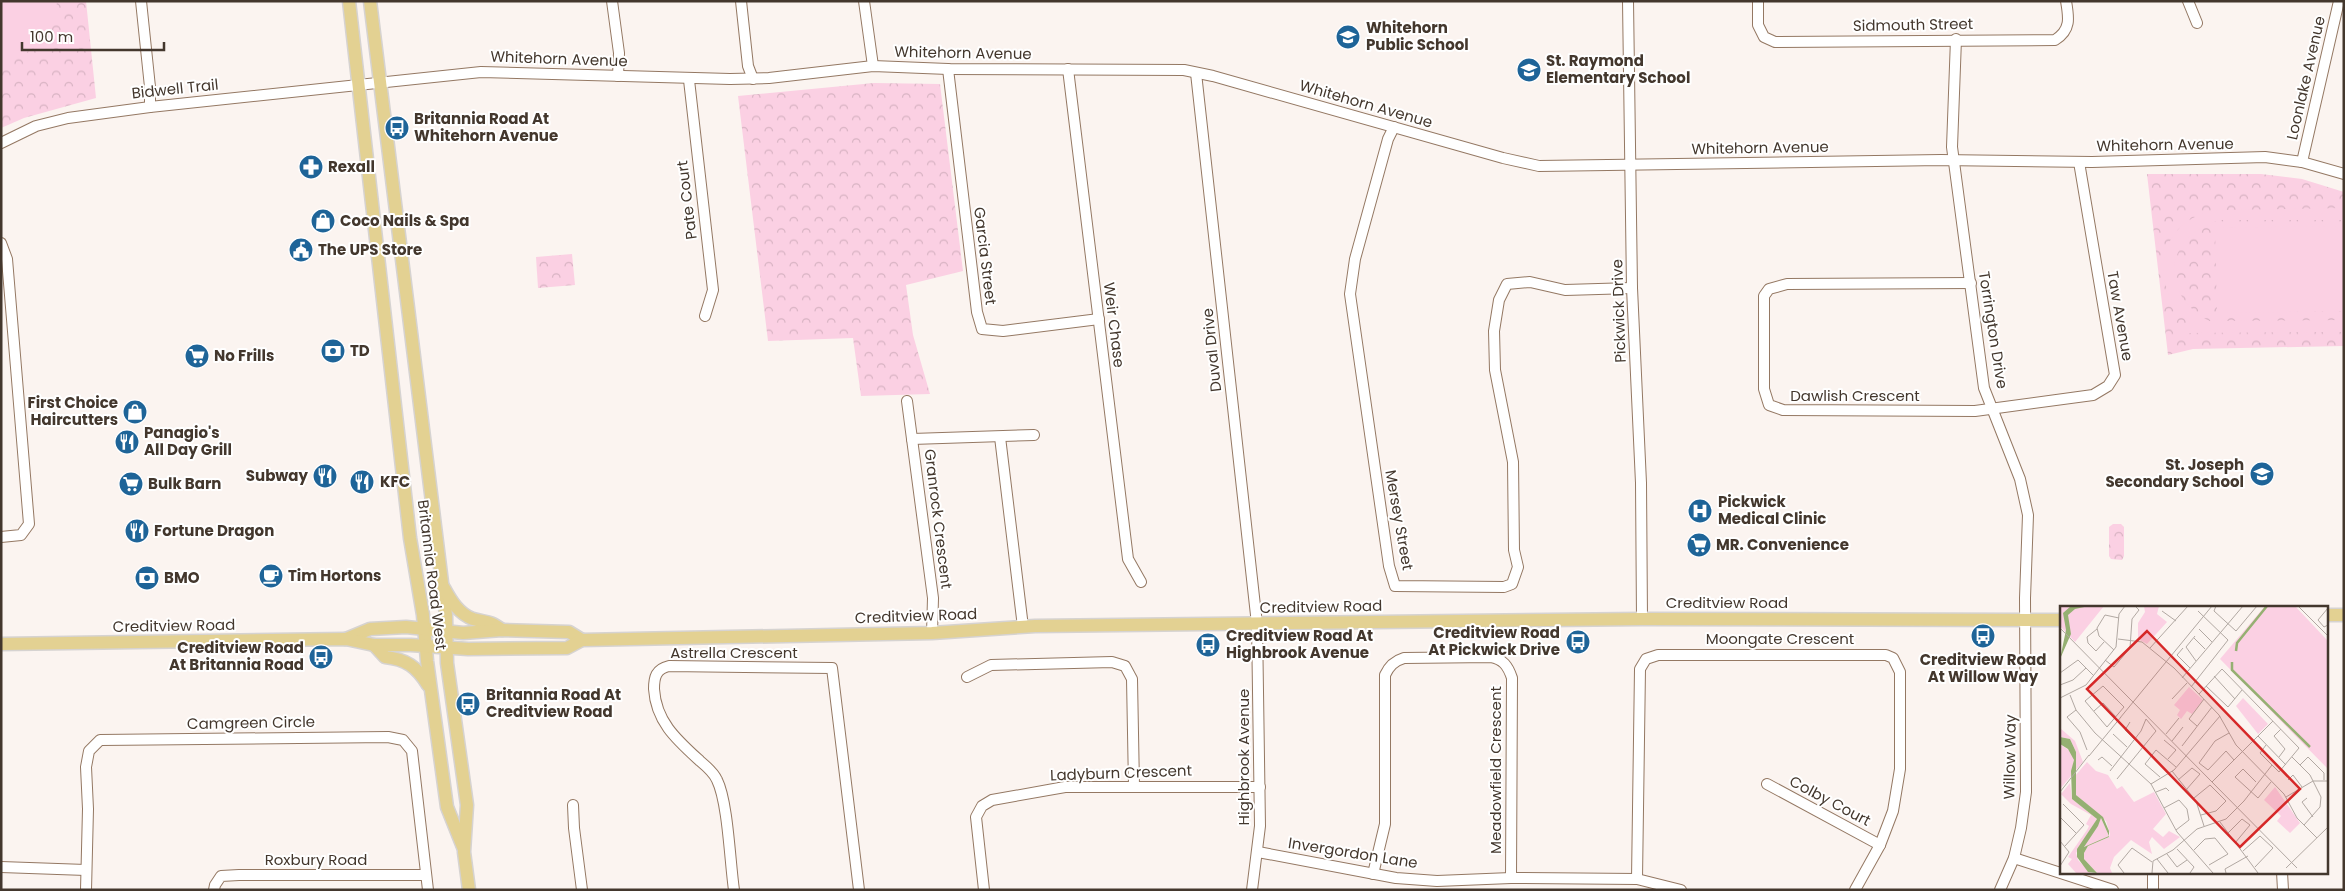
<svg xmlns="http://www.w3.org/2000/svg" width="2345" height="891" font-family="Poppins,sans-serif">
	<defs>
		<pattern id="forest-crowns" width="20" height="18" patternUnits="userSpaceOnUse" patternTransform="scale(1.25)"><rect width="20" height="18" fill="#fbd0e3"/><path d="M2 6a3 3 0 1 1 6 0M12 15a3 3 0 1 1 6 0" fill="none" stroke="#d8b3c3"/></pattern>
	</defs>
	<rect width="100%" height="100%" fill="#fbf4f0"/>
	<g fill="url(#forest-crowns)">
		<path d="M1,1h85l10,97 -72,20 -23,10z"/>
		<path d="M874,83l66,1 23,187 -57,14 7,50 17,59 -69,2 -8,-58 -85,3 -30,-245z"/>
		<path d="M2147,174h114l41,5 42,13v154l-151,3 -25,6z"/>
		<path d="M572,254l3,31 -37,3 -2,-31z"/>
		<path d="M2113,524h8l3,3v29l-2,4 -11,-1 -2,-3v-29z"/>
	</g>
	<g fill="#fbd0e3">
		<path d="M1,1h56l-1,11 -19,34 -36,21z"/>
		<path d="M2344,208v12h-124c-56,16 -62,73 -11,101l135,-1v12l-157,1v-9l3,-1c-38,-32 -37,-92 14,-110 6,-2 13,-2 20,-3z"/>
		<path d="M2344,226v85l-127,2 -2,-85z"/>
	</g>
	<g fill="none" stroke-linecap="round" stroke-linejoin="round">
		<defs>
			<g id="minor">
				<path d="M141,1l9,86v20"/>
				<path d="M612,1l7,52 -1,23"/>
				<path d="M741,1l7,65 5,13"/>
				<path d="M864,1l9,65"/>
				<path d="M1628,1l4,287 9,195 1,136"/>
				<path d="M1758,1v24l6,12 11,5 280,-2c16,-10 14,-22 11,-39"/>
				<path d="M2188,1l9,22"/>
				<path d="M1956,39l-4,108 32,241 36,91 8,36 -3,83 1,194 -5,36 -7,30 -14,32"/>
				<path d="M948,69l29,243 5,17 21,2 96,-12"/>
				<path d="M1068,69l60,490 13,23"/>
				<path d="M1196,73l61,551 3,202 -8,64"/>
				<path d="M689,80l24,210 -8,26"/>
				<path d="M1394,127l-6,12 -33,120 -5,35 39,272 6,20 109,1 8,-3 6,-17 -4,-17 -1,-88 -18,-92 -1,-39 5,-31 8,-16 23,-2 35,8 67,-2"/>
				<path d="M1,143l35,-17 32,-8 82,-11 331,-35 249,7 39,-1 104,-12 75,3 236,1 29,6 290,82 36,8 402,-6 151,2 173,-5 37,5 42,12"/>
				<path d="M2302,162l37,-161"/>
				<path d="M1,243l6,16 22,265 -8,11 -20,2"/>
				<path d="M1971,283l-184,1 -18,5 -5,7v93l5,16 14,5 192,1 118,-16 15,-9 7,-11 -36,-213"/>
				<path d="M907,401l26,197 -1,35"/>
				<path d="M1000,437l23,190"/>
				<path d="M912,439l122,-4"/>
				<path d="M967,677l24,-12 121,-3 13,4 7,13 2,107"/>
				<path d="M1767,784l113,61"/>
				<path d="M573,805l1,23 8,62"/>
				<path d="M1258,852l138,26 41,3 74,-3 126,1 44,11"/>
				<path d="M2014,858l99,32"/>
				<path d="M1,867l85,3"/>
				<path d="M2153,872v18"/>
				<path d="M2282,872l1,18"/>
				<path d="M1373,874l12,-50v-149c4,-9 9,-14 19,-17l87,-1c12,2 17,9 21,21l-1,200"/>
				<path d="M1637,879l3,-210 6,-10 12,-4h228l7,3 7,14v97l-7,42 -13,34 -25,45"/>
				<path d="M86,890l2,-81 -2,-42 3,-16 11,-11 288,-3 15,3 9,11 16,139"/>
				<path d="M214,890l1,-5 6,-9 18,-1h187"/>
				<path d="M734,890c-4,-27 -6,-88 -17,-110 -3,-7 -11,-14 -17,-19 -23,-21 -44,-39 -46,-72 0,-12 2,-20 15,-23l163,2 27,222"/>
				<path d="M984,890l-8,-73 6,-11 10,-6 73,-13h195"/>
			</g>
			<g id="major">
				<path d="M349,1l61,537 13,77 4,46 20,146 16,40"/>
				<path d="M370,1l76,614 1,48 20,142 -3,47 5,38"/>
				<path d="M444,588c7,13 15,26 29,31 14,4 16,1 29,11"/>
				<path d="M2326,615h18"/>
				<path d="M346,639l24,-10 36,-2 57,6 39,-3 67,2 13,8"/>
				<path d="M1,644l345,-5 28,6h37l57,4 99,-1 15,-8 350,-7 103,-7 607,-7 419,1"/>
				<path d="M374,645l11,12c21,2 32,10 43,28"/>
			</g>
		</defs>
		<use href="#minor" stroke="#947863" stroke-width="12"/>
		<use href="#major" stroke="#d6d3d1" stroke-width="15"/>
		<use href="#minor" stroke="#fff" stroke-width="10"/>
		<use href="#major" stroke="#e3d192" stroke-width="12"/>
	</g>
	<defs>
		<symbol id="school-disc" viewBox="-11 -11 22 22"><circle r="9.5" fill="#1e6498" stroke="#fff"/><path d="M0-5L7-2L0 1L-7-2ZM-4 1L0 2.5L4 1V4Q0 6-4 4Z" fill="#fff"/></symbol>
		<symbol id="bus-disc" viewBox="-11 -11 22 22"><circle r="9.5" fill="#1e6498" stroke="#fff"/><path d="M-5-6H5V4H4V6H2V4H-2V6H-4V4H-5ZM-3.5-4V0h7V-4ZM-3.5 1.2v1.5H-2V1.2ZM2 1.2v1.5H3.5V1.2Z" fill="#fff"/></symbol>
		<symbol id="pharmacy-disc" viewBox="-11 -11 22 22"><circle r="9.5" fill="#1e6498" stroke="#fff"/><path d="M-2-6h4v4h4v4h-4v4h-4v-4h-4v-4h4Z" fill="#fff"/></symbol>
		<symbol id="shop-disc" viewBox="-11 -11 22 22"><circle r="9.5" fill="#1e6498" stroke="#fff"/><path d="M-5-2.5h2.3a2.7 3.5 0 0 1 5.4 0H5L5.5 6h-11ZM-1.5-2.5h3a1.5 2.3 0 0 0-3 0Z" fill="#fff"/></symbol>
		<symbol id="civic-disc" viewBox="-11 -11 22 22"><circle r="9.5" fill="#1e6498" stroke="#fff"/><path d="M-.6-6.5H3V-4.5H.6V-3L4-1V1h2V6H-6V1h2V-1L-.6-3ZM-1.2 2.5V6h2.4V2.5Z" fill="#fff"/></symbol>
		<symbol id="bank-disc" viewBox="-11 -11 22 22"><circle r="9.5" fill="#1e6498" stroke="#fff"/><path d="M-6-4H6V4H-6ZM0-2.3a2.3 2.3 0 1 0 0 4.6a2.3 2.3 0 1 0 0-4.6Z" fill="#fff"/></symbol>
		<symbol id="supermarket-disc" viewBox="-11 -11 22 22"><circle r="9.5" fill="#1e6498" stroke="#fff"/><path d="M-6-5.5h2.5l.6 2H6L4.5 2H-2.5L-4.4-4H-6ZM-1.5 3.2a1.3 1.3 0 1 0 .1 0ZM3 3.2a1.3 1.3 0 1 0 .1 0Z" fill="#fff"/></symbol>
		<symbol id="restaurant-disc" viewBox="-11 -11 22 22"><circle r="9.5" fill="#1e6498" stroke="#fff"/><path d="M-5-6h1v4h1v-4h1v4h1v-4h1v5L-1.5 .5V6h-2V.5L-5-1ZM5-6V6H3V1.5H1.5Q1.5-4 5-6Z" fill="#fff"/></symbol>
		<symbol id="hospital-disc" viewBox="-11 -11 22 22"><circle r="9.5" fill="#1e6498" stroke="#fff"/><path d="M-5-5h3v3.5h4V-5h3V5h-3V1.5h-4V5h-3Z" fill="#fff"/></symbol>
		<symbol id="cafe-disc" viewBox="-11 -11 22 22"><circle r="9.5" fill="#1e6498" stroke="#fff"/><path d="M-5.5-4.5H6V0H3Q3 3.5 0 3.5H-2.5Q-5.5 3.5-5.5 0ZM3-3.2v2h1.7v-2ZM-6 4.5H4V6H-6Z" fill="#fff"/></symbol>
	</defs>
	<g fill-rule="evenodd">
		<use href="#school-disc" x="1334" y="23" width="28" height="28"/>
		<use href="#school-disc" x="1515" y="56" width="28" height="28"/>
		<use href="#bus-disc" x="383" y="114" width="28" height="28"/>
		<use href="#pharmacy-disc" x="297" y="153" width="28" height="28"/>
		<use href="#shop-disc" x="309" y="207" width="28" height="28"/>
		<use href="#civic-disc" x="287" y="236" width="28" height="28"/>
		<use href="#bank-disc" x="319" y="337" width="28" height="28"/>
		<use href="#supermarket-disc" x="183" y="342" width="28" height="28"/>
		<use href="#shop-disc" x="121" y="398" width="28" height="28"/>
		<use href="#restaurant-disc" x="113" y="428" width="28" height="28"/>
		<use href="#school-disc" x="2248" y="460" width="28" height="28"/>
		<use href="#restaurant-disc" x="311" y="462" width="28" height="28"/>
		<use href="#restaurant-disc" x="348" y="468" width="28" height="28"/>
		<use href="#supermarket-disc" x="117" y="470" width="28" height="28"/>
		<use href="#hospital-disc" x="1686" y="497" width="28" height="28"/>
		<use href="#restaurant-disc" x="123" y="517" width="28" height="28"/>
		<use href="#supermarket-disc" x="1685" y="531" width="28" height="28"/>
		<use href="#cafe-disc" x="257" y="562" width="28" height="28"/>
		<use href="#bank-disc" x="133" y="564" width="28" height="28"/>
		<use href="#bus-disc" x="1969" y="622" width="28" height="28"/>
		<use href="#bus-disc" x="1564" y="628" width="28" height="28"/>
		<use href="#bus-disc" x="1194" y="631" width="28" height="28"/>
		<use href="#bus-disc" x="307" y="643" width="28" height="28"/>
		<use href="#bus-disc" x="454" y="690" width="28" height="28"/>
	</g>
	<g text-anchor="middle" stroke-width="4" stroke-linejoin="round" paint-order="stroke">
		<g font-size="15" fill="#43372d" stroke="#fff">
			<text transform="translate(1913 25) rotate(-1)" y="5">Sidmouth Street</text>
			<text transform="translate(963 53) rotate(1)" y="5">Whitehorn Avenue</text>
			<text transform="translate(559 59) rotate(2)" y="5">Whitehorn Avenue</text>
			<text transform="translate(2306 78) rotate(-77)" y="5">Loonlake Avenue</text>
			<text transform="translate(175 89) rotate(-6)" y="5">Bidwell Trail</text>
			<text transform="translate(1366 104) rotate(16)" y="5">Whitehorn Avenue</text>
			<text transform="translate(2165 145) rotate(-1)" y="5">Whitehorn Avenue</text>
			<text transform="translate(1760 148) rotate(-1)" y="5">Whitehorn Avenue</text>
			<text transform="translate(687 200) rotate(-97)" y="5">Pate Court</text>
			<text transform="translate(985 256) rotate(83)" y="5">Garcia Street</text>
			<text transform="translate(1619 311) rotate(-92)" y="5">Pickwick Drive</text>
			<text transform="translate(2120 316) rotate(80)" y="5">Taw Avenue</text>
			<text transform="translate(1114 325) rotate(83)" y="5">Weir Chase</text>
			<text transform="translate(1993 330) rotate(81)" y="5">Torrington Drive</text>
			<text transform="translate(1212 350) rotate(-96)" y="5">Duval Drive</text>
			<text x="1855" y="401">Dawlish Crescent</text>
			<text transform="translate(938 519) rotate(83)" y="5">Granrock Crescent</text>
			<text transform="translate(1399 520) rotate(80)" y="5">Mersey Street</text>
			<text transform="translate(432 575) rotate(83)" y="5">Britannia Road West</text>
			<text x="1727" y="608">Creditview Road</text>
			<text transform="translate(1321 607) rotate(-1)" y="5">Creditview Road</text>
			<text transform="translate(916 616) rotate(-2)" y="5">Creditview Road</text>
			<text transform="translate(174 626) rotate(-1)" y="5">Creditview Road</text>
			<text x="1780" y="644">Moongate Crescent</text>
			<text x="734" y="658">Astrella Crescent</text>
			<text transform="translate(251 723) rotate(-1)" y="5">Camgreen Circle</text>
			<text transform="translate(1244 757) rotate(-90)" y="5">Highbrook Avenue</text>
			<text transform="translate(2010 757) rotate(-89)" y="5">Willow Way</text>
			<text transform="translate(1496 770) rotate(-90)" y="5">Meadowfield Crescent</text>
			<text transform="translate(1121 773) rotate(-2)" y="5">Ladyburn Crescent</text>
			<text transform="translate(1830 801) rotate(28)" y="5">Colby Court</text>
			<text transform="translate(1353 853) rotate(9)" y="5">Invergordon Lane</text>
			<text x="316" y="865">Roxbury Road</text>
		</g>
		<g font-size="15" font-weight="bold" fill="#43372d" stroke="#fff" text-anchor="start">
			<text x="1366" y="33">Whitehorn<tspan x="1366" dy="17">Public School</tspan></text>
			<text x="1546" y="66">St. Raymond<tspan x="1546" dy="17">Elementary School</tspan></text>
			<text x="414" y="124">Britannia Road At<tspan x="414" dy="17">Whitehorn Avenue</tspan></text>
			<text x="328" y="172">Rexall</text>
			<text x="340" y="226">Coco Nails &amp; Spa</text>
			<text x="318" y="255">The UPS Store</text>
			<text x="350" y="356">TD</text>
			<text x="214" y="361">No Frills</text>
			<text x="118" y="408" text-anchor="end">First Choice<tspan x="118" dy="17">Haircutters</tspan></text>
			<text x="144" y="438">Panagio's<tspan x="144" dy="17">All Day Grill</tspan></text>
			<text x="2244" y="470" text-anchor="end">St. Joseph<tspan x="2244" dy="17">Secondary School</tspan></text>
			<text x="308" y="481" text-anchor="end">Subway</text>
			<text x="380" y="487">KFC</text>
			<text x="148" y="489">Bulk Barn</text>
			<text x="1718" y="507">Pickwick<tspan x="1718" dy="17">Medical Clinic</tspan></text>
			<text x="154" y="536">Fortune Dragon</text>
			<text x="1716" y="550">MR. Convenience</text>
			<text x="288" y="581">Tim Hortons</text>
			<text x="164" y="583">BMO</text>
			<text x="1560" y="638" text-anchor="end">Creditview Road<tspan x="1560" dy="17">At Pickwick Drive</tspan></text>
			<text x="1226" y="641">Creditview Road At<tspan x="1226" dy="17">Highbrook Avenue</tspan></text>
			<text x="304" y="653" text-anchor="end">Creditview Road<tspan x="304" dy="17">At Britannia Road</tspan></text>
			<text x="1983" y="665" text-anchor="middle">Creditview Road<tspan x="1983" dy="17">At Willow Way</tspan></text>
			<text x="486" y="700">Britannia Road At<tspan x="486" dy="17">Creditview Road</tspan></text>
		</g>
	</g>
	<g transform="translate(2060 606)">
		<rect width="268" height="268" fill="#fbf4f0"/>
		<path d="M205,0h30l32,34v128l-107,-109zM41,212l8,18 -24,12 -1,-4z" fill="#fbd0e3"/>
		<path d="M0,0h44l-29,36 -15,-16zM84,0h15l-2,8 10,8 -20,22 -9,-5v-16l7,-11zM129,81l14,13 -11,14 -5,-3 -6,8 -4,-4 3,-5 -6,-5zM183,92l25,26 -10,10 -22,-28zM0,122l15,13 8,21 -8,9 1,-19 -6,-13 -10,-2zM0,138l10,7 4,9 -3,16 -10,12zM27,156l9,9 12,4 9,14 5,-3 12,16 20,-10 12,22 -13,15 10,8 6,-6 11,6 -16,12 -12,-12 -3,5 3,12 -21,-14 -17,17 -4,11 2,5h-15l-13,-14v-6l4,-7 21,-9 1,-3 -4,-13 -30,-26 -1,-19zM10,177l2,16 25,20 -21,34 2,7 13,13h-15l-8,-9 4,-5 -4,-2 19,-27 2,-4 -3,-2 5,-9 -20,-11 -10,-10zM215,181l25,36 -10,10 -13,-12 4,-5 -17,-16z" fill="#fbd0e3"/>
		<path d="M216,187l11,10 -3,9 -6,-1 -11,-11 3,-6zM82 198a7 7 0 1 1 14 0a7 7 0 1 1-14 0Z" fill="#fbd0e3"/>
		<path d="M11,0h18l-14,3 -7,6 3,19 -11,25 6,-29 -3,-17zM0,131l10,2 6,13v43l27,22 6,14v6l-21,9 -4,7v6l13,14 -9,-1 -11,-15v-8l20,-30 -25,-20 -1,-28 3,-11 -6,-11 -8,-5zM41,212l8,18 -25,11 14,-21z" fill="#95b072" fill-rule="evenodd"/>
		<path fill="none" stroke="#95b072" stroke-width="2.5" d="M176,45l1,-8 30,-37M172,56v8l78,77"/>
		<path fill="none" stroke="#b1a8a2" stroke-width="1" d="M156,0l-2,5 22,20 21,-25M238,0l30,30M268,2l-10,12 6,7 4,-2M102,5l14,10M0,22l67,68M37,23l-10,8 1,6 8,8 8,-9M139,23l13,13M135,30l-9,11 10,14M134,32l11,11M58,33l24,3 32,26 45,47 17,30 48,49 13,24 20,20M90,42l38,-42M123,42l-6,7 13,13M54,44l-15,-14 -2,-8 8,-13 14,3M45,54l9,7 16,-19 2,-29 7,-9 -4,-4M0,67l18,-13 15,15M154,70l21,23M122,72l61,-72M0,79l13,-5 13,-12M43,80l21,21 -17,20 -22,-26zM146,80l22,21 14,-17M131,81l37,-47 -30,-29M139,88l23,-25 77,79 -20,24 -19,-19 6,-8M10,89l6,15 19,23 56,51 26,48 36,41M67,90l170,172M0,92l26,-13 30,-38 3,-33 6,-8M112,93l15,-16M16,104l-9,7 13,15 7,18M34,105l9,-8 13,14M60,112l92,-112M70,116l-5,8 9,9M137,120l-8,-7 15,-20M169,127l-14,8 -16,22 9,7 18,-19 8,9M53,128l14,13M106,128l13,-16M198,130l28,29M104,134l12,10 -8,9M112,135l11,-14M122,140l30,-39M29,150l32,-39M219,151l6,-8 -11,-13 7,-7M232,151l18,18 11,22 -1,10 -16,18M38,154l4,-3 10,9M240,159l8,-8 16,16v7M50,165l31,-40 5,-12 10,12 -39,48M112,165l24,30 8,25M100,171l-15,-13 11,-14 20,17M118,174l14,-12 8,6 -14,16M228,174l5,-5 9,12M152,176l61,-61M196,176l-13,-13 -8,8 23,21 13,-16M91,178l23,-14 46,-54M0,186l29,-37M96,186l10,-4 3,3M226,191l27,-16h15M134,192l16,-13 16,16 -10,10 -15,4M247,192l-5,4 11,15M3,198l21,21 -19,21M104,202l15,-8 8,9 2,11 -13,10M0,211l16,16M160,216l38,51M167,228l15,-15 8,6 -15,18M0,235l9,11 -9,14M117,243l17,18 -4,6M134,244l11,-11 10,-1 13,16 -19,11M183,245l17,-15 13,12 -18,19M107,248l10,13 10,-7M97,253l11,14M226,262l42,-41M64,267l-6,-8 14,-17 20,14M92,267l1,-12 20,-11 24,-21 29,-10 18,-18 28,-36M166,267l-1,-4 23,-13"/>
		<path fill="#d62828" fill-opacity="0.15" stroke="#d62828" stroke-width="2.5" d="M87,25l153,158 -60,58 -153,-158z"/>
		<rect width="268" height="268" fill="none" stroke="#43372d" stroke-width="2.5"/>
	</g>
	<rect width="2345" height="891" fill="none" stroke="#43372d" stroke-width="5"/>
	<path d="M22 42v8h142v-8" fill="none" stroke="#43372d" stroke-width="2.5"/>
	<text x="30" y="42" font-size="15" fill="#43372d" stroke="#ffffff" stroke-width="4" paint-order="stroke">100 m</text>
</svg>
